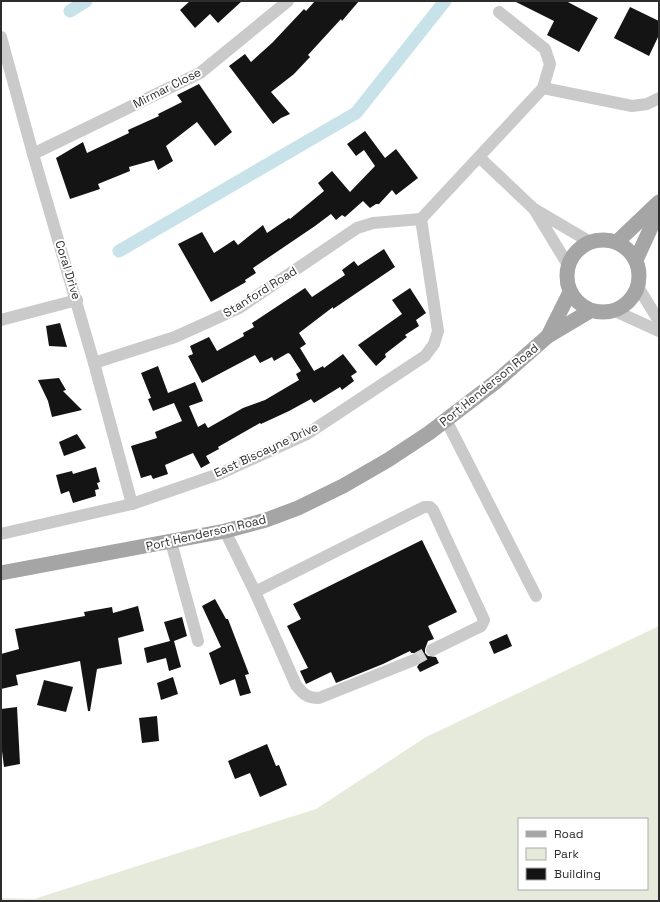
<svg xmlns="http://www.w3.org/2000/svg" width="660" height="902" font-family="'Space Grotesk',sans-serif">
	<rect width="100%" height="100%" fill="#fff"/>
	<path fill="#e6eadb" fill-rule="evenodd" d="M659,626v275h-658v-3l33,1 282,-90 110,-72zM519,819h128v70h-128z"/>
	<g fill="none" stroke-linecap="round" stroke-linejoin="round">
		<g stroke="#c8e2ea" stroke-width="13">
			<path d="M70,11l16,-10"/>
			<path d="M119,251l237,-138 89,-112"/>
		</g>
	</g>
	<g fill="#141414">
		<path d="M190,1h52l-24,22 -8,-9 -15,14 -15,-18z"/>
		<path d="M315,1h44l-17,20 -1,-2 -33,36 2,2 -16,17 -23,18 19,22 -9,4 -8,6 -44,-58 16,-12 6,8 21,-19 32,-34 2,2z"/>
		<path d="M514,1h52l32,17 -19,34 -32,-17 7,-14z"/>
		<path d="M630,7l29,14v14l-10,21 -35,-18z"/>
		<path d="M199,84l33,48 -17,14 -18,-24 -31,24 7,15 -15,9 -4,-10 -25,7 1,4 -32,13 2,5 -30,10 -14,-41 27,-16 4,11 42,-20 -1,-3 31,-14 -1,-2 24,-12 -5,-7z"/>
		<path d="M365,131l20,27 11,-9 22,29 -22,17 -4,-5 -13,14h-3l-6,4 -7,-7 -18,16 -3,-2 -6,5 -5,-6 -16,12 -62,42 3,5 -11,7 1,2 -35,20 -33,-58 24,-12 12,21 20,-13 4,5 25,-20 4,8 22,-15 1,1 34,-28 -6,-8 14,-12 18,21 25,-26 -11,-16 -8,6 -9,-12z"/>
		<path d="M384,249l11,18 -62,42v-2l-34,26 7,11 -6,4 14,23 9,-5 1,2 19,-14 14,18 -6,4 3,5 -12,9 -2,-3 -26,16 -3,-4 -22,12 -28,13 -1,-1 -42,24 1,2 -13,7 4,7 -9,5 -8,-15 -28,12 3,9 -15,5 -2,-4 -10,3 -10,-32 26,-8 -2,-6 27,-11 -8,-18 -21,8 -5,-12 3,-1 -10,-25 17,-7 10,27 27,-11 8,19 -14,5 9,21 7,-4 3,5 35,-20 22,-8 34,-20 -3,-6 5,-3 -11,-17 -2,-1 -14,8 -2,-4 -12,6 -5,-8 -53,28 -14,-27 5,-2 -3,-8 19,-9 8,14 27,-15 -1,-3 11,-6 -2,-4 53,-35 7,9 33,-22 -3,-5 12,-9 4,5z"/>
		<path d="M410,288l16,25 -10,7 3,6 -14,9 2,2 -22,17 1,3 -10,9 -18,-21 44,-31 -10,-14z"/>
		<path d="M60,323l7,24 -18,-1 -3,-20z"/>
		<path d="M59,378l7,12 -3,1 19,19 -30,7 -4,-16 -10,-21z"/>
		<path d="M77,434l9,14 -22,8 -5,-14z"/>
		<path d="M96,467l4,15 -3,1 2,6 -4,1 1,6 -23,7 -4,-12 -8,3 -5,-19 16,-4 1,3z"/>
		<path d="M422,540l35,72 -29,14 6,13 -6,2 -3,8v4l3,3 8,1 3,6 -19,9 -3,-5 4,-6v-4l-6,-4h-4l-1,-2 -27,13 -47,19 -5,-11 -25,12 -6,-13 8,-3 -21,-42 14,-7 -8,-15z"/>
		<path d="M215,599l11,20h2l21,55 -4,1 6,18 -11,3 -5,-17 -15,6 -11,-32 12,-6 -19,-41z"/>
		<path d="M138,606l6,25 -26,7 4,26 -25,5 -7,42h-2l-8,-50 -64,14 2,10 -17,4v-35l18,-5 -4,-20 70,-13 -1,-4 28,-5 1,6z"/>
		<path d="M182,617l5,19 -13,5 7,26 -12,4 -3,-13 -19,5 -3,-15 26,-7 -6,-19z"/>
		<path d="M507,634l5,12 -18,8 -5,-12z"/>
		<path d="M173,677l5,17 -17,6 -4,-17z"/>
		<path d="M44,680l29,7 -7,25 -29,-7z"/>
		<path d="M17,707l3,57 -16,3 -3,-24v-34z"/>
		<path d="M157,716l2,25 -17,2 -3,-25z"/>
		<path d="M267,744l9,22 3,-1 8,20 -27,12 -10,-24 -15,6 -7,-18z"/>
	</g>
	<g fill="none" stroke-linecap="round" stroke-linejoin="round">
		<path stroke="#d5d5d5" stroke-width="12" stroke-dasharray="12 6" stroke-linecap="butt" d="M414,660l18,-10"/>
		<g stroke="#cacaca" stroke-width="12">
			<path d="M1,37l32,117 61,209 38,141"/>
			<path d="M543,88l89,18 15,-2 12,-6"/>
			<path d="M33,154l167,-81 88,-72"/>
			<path d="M479,157l55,52"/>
			<path d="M421,219l122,-131 7,-24 -5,-15 -46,-37"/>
			<path d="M568,265l-34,-56 56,33"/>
			<path d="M638,287l21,34"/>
			<path d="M615,311l44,20"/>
			<path d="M1,320l76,-20"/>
			<path d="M94,363l81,-26 64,-29 118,-80 16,-5 48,-4"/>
			<path d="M446,420l90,176"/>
			<path d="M225,531l30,61 41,93c7,9 11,13 23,13l95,-38"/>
			<path d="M1,534l131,-30 87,-30 88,-40 118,-78 9,-12 4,-13 -17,-112"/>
			<path d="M171,542l27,99"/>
			<path d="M255,592l169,-85h6l3,3 51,110 -3,6 -49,24"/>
		</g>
		<g stroke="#a5a5a5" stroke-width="15">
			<circle cx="603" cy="276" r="36"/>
			<path d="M617,242l42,-40"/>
			<path d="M636,260l23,-50"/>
			<path d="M548,336l22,-44"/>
			<path d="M1,573l224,-42 41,-11 32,-12 45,-22 45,-26 41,-27 68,-52 51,-45 42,-25"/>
		</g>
	</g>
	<g text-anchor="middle" stroke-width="4" stroke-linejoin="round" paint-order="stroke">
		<g font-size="12" fill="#2d2d2d" stroke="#fff">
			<text transform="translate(167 88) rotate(-27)" y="4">Mirmar Close</text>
			<text transform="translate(68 270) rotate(73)" y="4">Coral Drive</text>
			<text transform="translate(260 292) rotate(-32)" y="4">Stanford Road</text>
			<text transform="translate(489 385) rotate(-39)" y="4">Port Henderson Road</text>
			<text transform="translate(266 450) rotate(-25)" y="4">East Biscayne Drive</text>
			<text transform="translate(206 533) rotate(-13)" y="4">Port Henderson Road</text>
		</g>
	</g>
	<rect width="660" height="902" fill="none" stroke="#2d2d2d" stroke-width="4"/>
	<rect x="518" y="818" width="130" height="72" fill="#ffffff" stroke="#ababab"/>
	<rect x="526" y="831" width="20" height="6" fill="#a5a5a5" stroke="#ababab"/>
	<text x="554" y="838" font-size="12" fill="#2d2d2d">Road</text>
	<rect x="526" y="848" width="20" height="12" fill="#e6eadb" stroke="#ababab"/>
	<text x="554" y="858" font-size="12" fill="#2d2d2d">Park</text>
	<rect x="526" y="868" width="20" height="12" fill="#141414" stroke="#ababab"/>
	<text x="554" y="878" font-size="12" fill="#2d2d2d">Building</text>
</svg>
